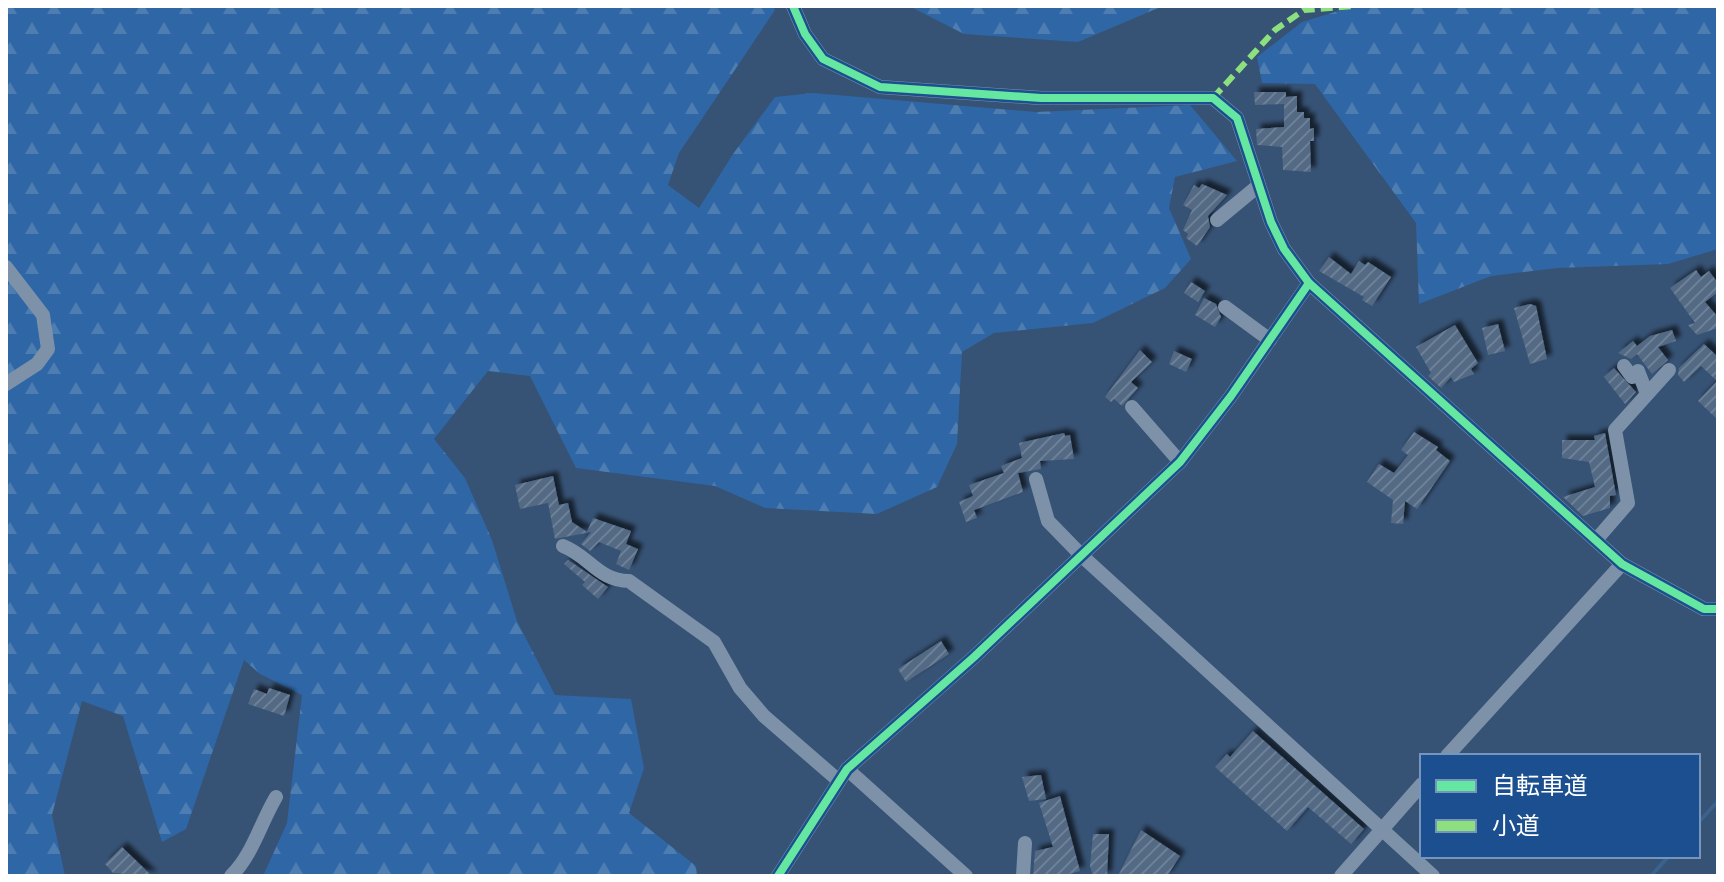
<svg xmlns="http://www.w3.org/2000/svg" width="1724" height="882" font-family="'Source Sans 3','Noto Sans JP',sans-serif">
	<defs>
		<pattern id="forest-firs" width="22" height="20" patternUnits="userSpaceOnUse" patternTransform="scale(2)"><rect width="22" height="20" fill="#2f66a5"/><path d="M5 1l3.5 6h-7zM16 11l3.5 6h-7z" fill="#4e7db2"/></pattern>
		<pattern id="building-hatch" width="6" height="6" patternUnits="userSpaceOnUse" patternTransform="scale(2)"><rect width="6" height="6" fill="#526984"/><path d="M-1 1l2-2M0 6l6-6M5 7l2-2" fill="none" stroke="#6c8096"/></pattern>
		<filter id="shadow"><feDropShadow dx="5" dy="-5" stdDeviation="2" flood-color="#0009"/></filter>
	</defs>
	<rect width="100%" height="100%" fill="#365274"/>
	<g fill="url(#forest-firs)">
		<path d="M6,6h767l2,4 -96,143 -11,32 31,23 34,-54 42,-57 38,-4 223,19 154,-7 47,56 -62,16 -6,31 22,51 -26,29 -72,35 -99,10 -32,19 -5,92 -20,43 -60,27 -112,-6 -50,-22 -139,-18 -46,-92 -42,-5 -54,68 31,39 27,62 25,81 38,74 76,4 13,69 -15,45 67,53 1,10h-434l24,-53 15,-128 -42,-21 -16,-14 -58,169 -24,13 -39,-126 -41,-15 -30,114 13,61h-59z"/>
		<path d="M909,6h254l-85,36 -114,-8z"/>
		<path d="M1355,6h363v243l-50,15 -110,4 -67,8 -72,28 -3,-81 -101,-139 -53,-1 -5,-26 45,-35z"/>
	</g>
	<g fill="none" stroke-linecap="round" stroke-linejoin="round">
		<g stroke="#3b618d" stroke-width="4">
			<path d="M1698,823l20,-22"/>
			<path d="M1651,876l18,-20"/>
		</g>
	</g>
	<g fill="url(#building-hatch)" filter="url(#shadow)">
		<path d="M1254,92h32v5l11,-1v16h7v6h6v11l4,-1v13h-4l1,31 -28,-2 -1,-23 -25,-2 -1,-16 28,-2v-23l-29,1z"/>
		<path d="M1202,184l25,11 -19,21 2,11 -13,19 -11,-8 2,-4 -5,-4 9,-20 -9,-5 11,-20 5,3z"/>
		<path d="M1329,257l22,17 8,-13 6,4 3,-3 23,15 -19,29 -10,-6 2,-3 -45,-26z"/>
		<path d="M1696,270l5,7 8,-6 9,12v9l-13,10 13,15v11l-21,7 -9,-10 7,-2 -25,-35z"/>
		<path d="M1191,282l14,9 -7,11 -14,-9z"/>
		<path d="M1204,298l12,6 5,13 -6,10 -20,-12z"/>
		<path d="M1530,304l6,2 11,53 -17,5 -16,-56z"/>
		<path d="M1498,324l7,27 -17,4 -6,-27z"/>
		<path d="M1455,325l23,38 -7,6 3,5 -20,8 -3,-5 -10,11 -13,-12 3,-3 -15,-26z"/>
		<path d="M1672,330l4,11 -18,6 10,13 -16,14 -15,-20 -6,5 -13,-6 15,-12 4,5 13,-10z"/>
		<path d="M1704,344l14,13v63l-20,-19 19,-20 -16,-15 -17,16 -6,-7 1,-7z"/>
		<path d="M1140,350l12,12 -21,20 7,6 -16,18 -8,-7 -3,3 -6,-5z"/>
		<path d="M1174,351l18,8 -6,13 -17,-8z"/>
		<path d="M1614,368l22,24 -11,12 -21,-27z"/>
		<path d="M1414,432l24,15 -2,3 14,11 -33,48 -12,-8 -2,23 -12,-1 2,-23 -26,-18 12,-18 15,9 14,-18 -7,-5z"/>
		<path d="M1064,433l1,3 5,-1 4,24 -34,2 1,8 -23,4 5,19 -49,18 3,8 -11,4 -7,-20 14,-6 -4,-11 35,-12 -3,-7 21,-8 -3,-15z"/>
		<path d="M1605,433l11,62 -6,1v12l-27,8 -20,-19 32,-10 -6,-25 -27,-4v-18h33l-1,-4z"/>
		<path d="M553,476l6,29 9,-2 4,19 15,10 6,-14 38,13 -5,13 12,5 -9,21 -13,-6 5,-13 -22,-9 -9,9 -9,-7 10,-12 -36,7 -7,-36 -28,6 -5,-24z"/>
		<path d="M568,560l40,27 -10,12 -16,-14 3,-3 -21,-18z"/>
		<path d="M941,641l8,13 -43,28 -8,-13z"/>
		<path d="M269,688l21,7 -6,21 -36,-12 6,-15 13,5z"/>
		<path d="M1253,731l111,98 -13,15 -43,-37 -21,24 -72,-64 12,-13 3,3z"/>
		<path d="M1041,775l5,24 -17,2 -7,-24z"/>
		<path d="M1060,796l20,75 -18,5h-29l2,-25 18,-4 -14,-44z"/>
		<path d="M1141,830l39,26 -13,20h-49z"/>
		<path d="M1093,834h16l-2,42h-14l-3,-10z"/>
		<path d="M122,847l30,29 -39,-3 -8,-9z"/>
	</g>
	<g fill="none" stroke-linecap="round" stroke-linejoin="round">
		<g stroke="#7d92a8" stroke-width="14">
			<path d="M793,6l12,28 18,25 57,28 161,11h172l24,20 34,104 13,27 25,34 313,281 82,45h14"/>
			<path d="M1217,220l41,-34"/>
			<path d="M6,267l37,48 5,34 -11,15 -31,20"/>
			<path d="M1225,307l45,33"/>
			<path d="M1624,366l8,11 6,-6 9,23"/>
			<path d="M1132,407l48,55"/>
			<path d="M1036,479l12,42 34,35 351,320"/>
			<path d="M1596,540l32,-37 -13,-73 54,-60"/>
			<path d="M563,546c26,10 36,35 66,35l85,61 26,46 24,28 75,65"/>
			<path d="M1447,756l175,-192"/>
			<path d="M847,769l119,107"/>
			<path d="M231,876c22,-22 29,-52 45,-79"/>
			<path d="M778,876l69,-107 127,-112 206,-195 51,-66 78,-113"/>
			<path d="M1023,876l2,-33"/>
			<path d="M1341,876l81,-92"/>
		</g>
		<path stroke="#8de07e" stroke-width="6" stroke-dasharray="12 6" stroke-linecap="butt" d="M1213,98l62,-68 29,-20 50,-4"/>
		<defs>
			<g id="cycleway">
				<path d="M793,6l12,28 18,25 57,28 161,11h172l24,20 34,104 13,27 25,34 313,281 82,45h14"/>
				<path d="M778,876l69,-107 127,-112 206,-195 51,-66 78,-113"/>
			</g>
		</defs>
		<use href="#cycleway" stroke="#1b4f8f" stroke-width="13"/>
		<use href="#cycleway" stroke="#66e7a1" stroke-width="8"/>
	</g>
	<rect width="1724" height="882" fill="none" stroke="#ffffff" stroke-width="16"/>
	<rect x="1420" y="754" width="280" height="104" fill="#1b4f8f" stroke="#7695bc" stroke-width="2"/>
	<rect x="1436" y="780" width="40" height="12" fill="#66e7a1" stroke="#7695bc" stroke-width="2"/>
	<text x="1492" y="794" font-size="24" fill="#ffffff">自転車道</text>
	<rect x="1436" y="820" width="40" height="12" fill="#8de07e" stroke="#7695bc" stroke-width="2"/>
	<text x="1492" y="834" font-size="24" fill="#ffffff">小道</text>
</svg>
